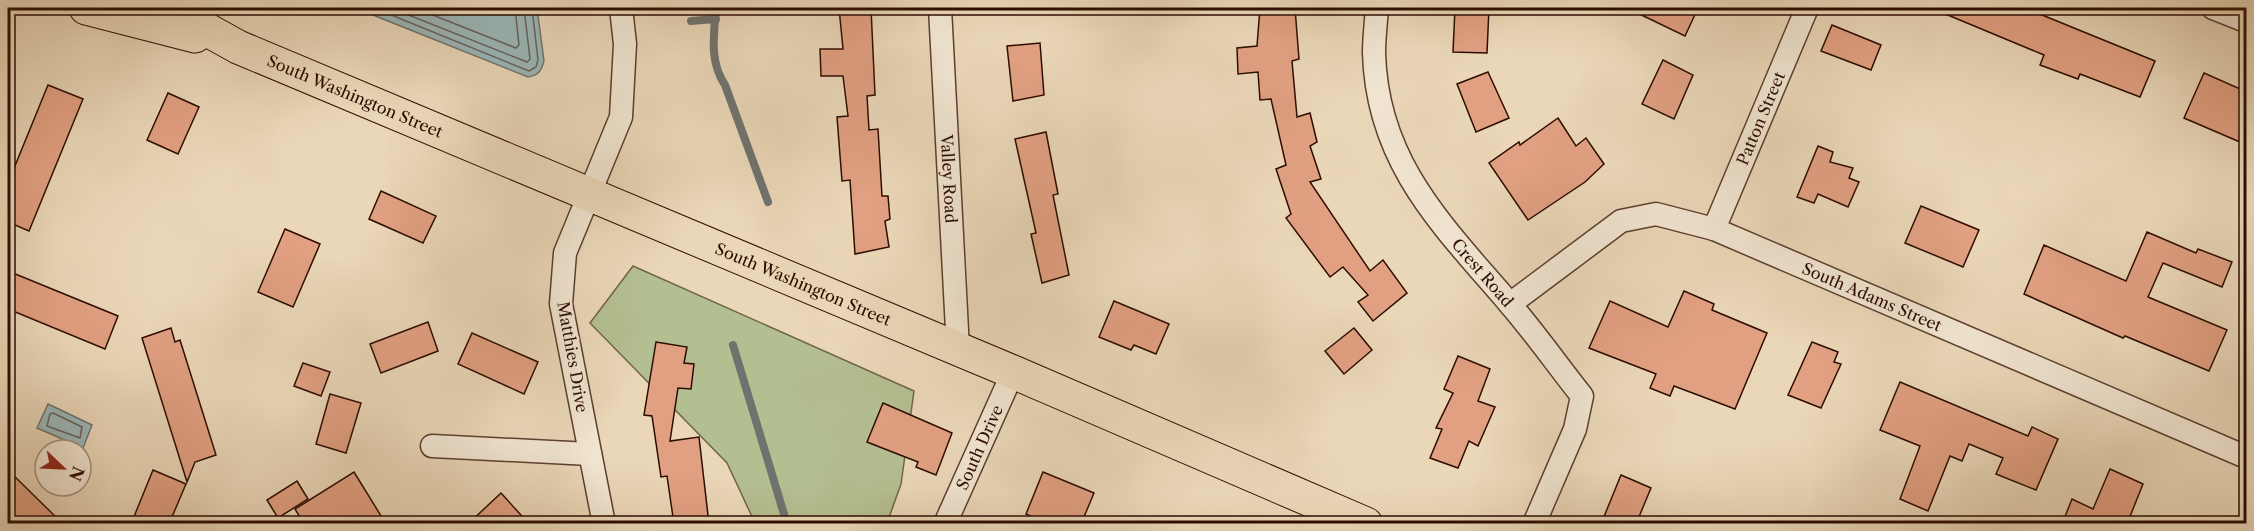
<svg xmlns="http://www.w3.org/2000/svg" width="2254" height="531" font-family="'Libre Caslon Text',serif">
	<rect width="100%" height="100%" fill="#ead7b8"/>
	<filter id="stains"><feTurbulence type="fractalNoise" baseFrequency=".00333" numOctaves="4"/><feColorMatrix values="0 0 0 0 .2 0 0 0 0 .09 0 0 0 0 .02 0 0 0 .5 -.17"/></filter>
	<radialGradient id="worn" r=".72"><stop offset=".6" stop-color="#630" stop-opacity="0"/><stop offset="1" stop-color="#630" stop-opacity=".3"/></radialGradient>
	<path fill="#b4bf91" stroke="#706649" stroke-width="1.5" d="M633,266l281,125 -13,93 -14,39h-132l-28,-60 -137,-140z"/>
	<g fill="#9bb7b9" stroke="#6f736f" stroke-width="1.5">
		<path d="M365,8h172l7,53c-3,10 -5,14 -16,16l-155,-62z"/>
		<path d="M48,404l44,21 -9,23 -46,-20z"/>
	</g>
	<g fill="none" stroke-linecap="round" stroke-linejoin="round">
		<g stroke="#64625d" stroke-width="1.5">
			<path d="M374,8l155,63 7,-4 2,-7 -6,-52"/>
			<path d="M391,8l136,54 3,-3 -6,-51"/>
			<path d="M415,8l101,40 3,-3 -4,-37"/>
			<path d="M53,413l29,14 -2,11 -33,-12 3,-12z"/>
		</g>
		<g stroke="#6f736f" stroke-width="8">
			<path d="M716,8c-2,27 -7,53 9,77l43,117"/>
			<path d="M691,21l25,-2"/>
			<path d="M733,345l54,179"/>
		</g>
	</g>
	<g fill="#e1a082" stroke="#2c0c01" stroke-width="1.5">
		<path d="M839,8h32l4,87 -8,1 2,34 9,-1 4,67h6l2,23 -5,2 4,26 -34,7 -5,-74 -8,1 -5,-64 11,-1 -5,-40h-22l-1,-27h23z"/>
		<path d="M1260,8h35l4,51 -7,2 5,56 13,-4 7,29 -7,4 11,33 -11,3 60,89 13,-11 24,33 -34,28 -15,-19 10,-7 -25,-28 -13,10 -44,-59 5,-4 -15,-45 10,-4 -15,-66 -11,1 -2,-28 -20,2 -1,-26 20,-2z"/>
		<path d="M1455,8h34l-2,45 -34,-1z"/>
		<path d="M1627,8h71l-13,28z"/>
		<path d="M1931,8h94l130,53 -15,36 -60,-23 -2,5 -38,-14 4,-10z"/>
		<path d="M1832,25l49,20 -10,25 -50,-19z"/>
		<path d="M1040,43l4,52 -31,6 -6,-55z"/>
		<path d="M1663,60l30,15 -19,44 -32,-15z"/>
		<path d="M1488,72l21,46 -33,14 -19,-48z"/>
		<path d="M2204,73l43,19v53l-63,-27z"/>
		<path d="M48,85l35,14 -54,132 -21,-9v-39z"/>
		<path d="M168,93l31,14 -21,47 -31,-14z"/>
		<path d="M1558,118l18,28 10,-8 18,26 -19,18 -57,38 -39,-57 30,-21 1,3z"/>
		<path d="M1046,132l12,62 -5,1 16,80 -27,8 -11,-49 5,-1 -21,-94z"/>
		<path d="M1818,146l15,6 -3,10 23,6 -4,10 10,4 -11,25 -30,-13 -4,9 -17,-6z"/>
		<path d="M381,191l55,25 -13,27 -54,-24z"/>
		<path d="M1921,206l58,24 -16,37 -58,-24z"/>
		<path d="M285,229l35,15 -27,63 -35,-15z"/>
		<path d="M2147,232l49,21 2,-4 34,13 -10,25 -59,-24 -15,34 79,33 -18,41 -84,-35 -2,2 -99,-44 20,-49 82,36z"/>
		<path d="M8,271l110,45 -13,33 -97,-40z"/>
		<path d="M1684,291l30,13 -2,6 55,23 -32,76 -61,-23 -4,10 -20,-8 6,-14 -67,-26 21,-47 58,26z"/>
		<path d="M1114,301l55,23 -13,30 -22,-9 -3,5 -32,-13z"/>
		<path d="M428,322l10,29 -57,22 -11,-29z"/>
		<path d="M171,328l4,14 5,-2 36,115 -21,7 -8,20 -45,-144z"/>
		<path d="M1354,328l18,22 -28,24 -19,-23z"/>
		<path d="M472,333l66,29 -14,32 -66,-30z"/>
		<path d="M656,342l31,5 -3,16 10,1 -3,25 -13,-1 -8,53 29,-4 10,87h-35l-7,-48 -6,1 -9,-61 -8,-1z"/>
		<path d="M1812,342l26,10 -4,10 7,2 -20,44 -33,-13z"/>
		<path d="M1458,356l32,13 -12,32 17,6 -17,39 -9,-5 -11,27 -28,-10 12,-29 -6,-1 17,-35 -9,-4z"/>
		<path d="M303,363l27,9 -9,24 -27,-10z"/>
		<path d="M1900,382l128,54 4,-9 26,12 -22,51 -40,-16 7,-16 -34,-14 -7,17 -12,-5 -22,55 -28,-12 20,-53 -40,-16z"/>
		<path d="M330,394l31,9 -15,50 -30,-9z"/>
		<path d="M883,403l69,30 -16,42 -20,-8 2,-5 -51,-20z"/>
		<path d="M2110,469l33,15 -16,40h-65l10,-25 21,10z"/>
		<path d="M8,470l55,54h-55z"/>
		<path d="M153,470l33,14 -17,40h-38z"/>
		<path d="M354,472l32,52h-82l-9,-15z"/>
		<path d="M1043,472l51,21 -13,31h-32l-23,-10z"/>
		<path d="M1621,475l30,13 -15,36h-35z"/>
		<path d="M297,481l11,18 -30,19 -11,-18z"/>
		<path d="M501,493l28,31h-61z"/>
	</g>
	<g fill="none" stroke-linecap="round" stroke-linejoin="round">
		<defs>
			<g id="minor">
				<path id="s1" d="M940,8l18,341"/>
				<path id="s2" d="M1377,8c-1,14 -3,30 -3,45 3,110 69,173 135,250 26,30 49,63 73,93l-7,33 -41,95"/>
				<path d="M2213,8l33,13"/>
				<path id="s3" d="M1714,229l93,-221"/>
				<path id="s4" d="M1510,304l111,-83 35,-7 58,15 532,228"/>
				<path d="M432,446l158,8"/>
				<path d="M604,524l-43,-220 4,-51 56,-136 4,-73 -4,-36"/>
				<path id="s5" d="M945,524l68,-152"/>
			</g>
			<g id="primary">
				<path d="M86,8l109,28"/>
				<path id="s6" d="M168,8l70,39 775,325 353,152"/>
			</g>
		</defs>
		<use href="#minor" stroke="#5c3f2f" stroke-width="25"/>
		<use href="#primary" stroke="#2c0c01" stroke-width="35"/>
		<use href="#minor" stroke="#f1e5d1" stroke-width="22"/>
		<use href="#primary" stroke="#ead7b8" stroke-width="33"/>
	</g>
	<g text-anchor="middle" stroke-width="5" stroke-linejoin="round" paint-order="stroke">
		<g font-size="16" fill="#2c0c01" stroke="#f1e5d1">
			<text dy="6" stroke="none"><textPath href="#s6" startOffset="207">South Washington Street</textPath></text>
			<text dy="6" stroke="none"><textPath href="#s3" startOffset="120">Patton Street</textPath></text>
			<text dy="6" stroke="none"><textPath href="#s1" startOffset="171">Valley Road</textPath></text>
			<text dy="6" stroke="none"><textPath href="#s2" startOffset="296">Crest Road</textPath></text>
			<text dy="6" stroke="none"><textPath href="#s6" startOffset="693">South Washington Street</textPath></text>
			<text dy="6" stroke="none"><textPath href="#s4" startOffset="406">South Adams Street</textPath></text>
			<text transform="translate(573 357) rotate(80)" y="6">Matthies Drive</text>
			<text dy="6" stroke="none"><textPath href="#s5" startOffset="84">South Drive</textPath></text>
		</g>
	</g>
	<rect width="2254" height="531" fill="none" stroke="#ead7b8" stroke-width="30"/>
	<rect x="9" y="9" width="2236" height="513" fill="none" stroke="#2c0c01" stroke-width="3"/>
	<rect x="15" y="15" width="2224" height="501" fill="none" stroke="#2c0c01" stroke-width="1.5"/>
	<g transform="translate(63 468) rotate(113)"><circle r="28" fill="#f1e5d1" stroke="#a28e7e" stroke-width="1.5"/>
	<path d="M0-4.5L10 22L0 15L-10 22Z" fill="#8f2418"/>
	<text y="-9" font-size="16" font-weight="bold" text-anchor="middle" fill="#2c0c01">N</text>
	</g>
	<rect width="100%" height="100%" filter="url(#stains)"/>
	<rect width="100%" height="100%" fill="url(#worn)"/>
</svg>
